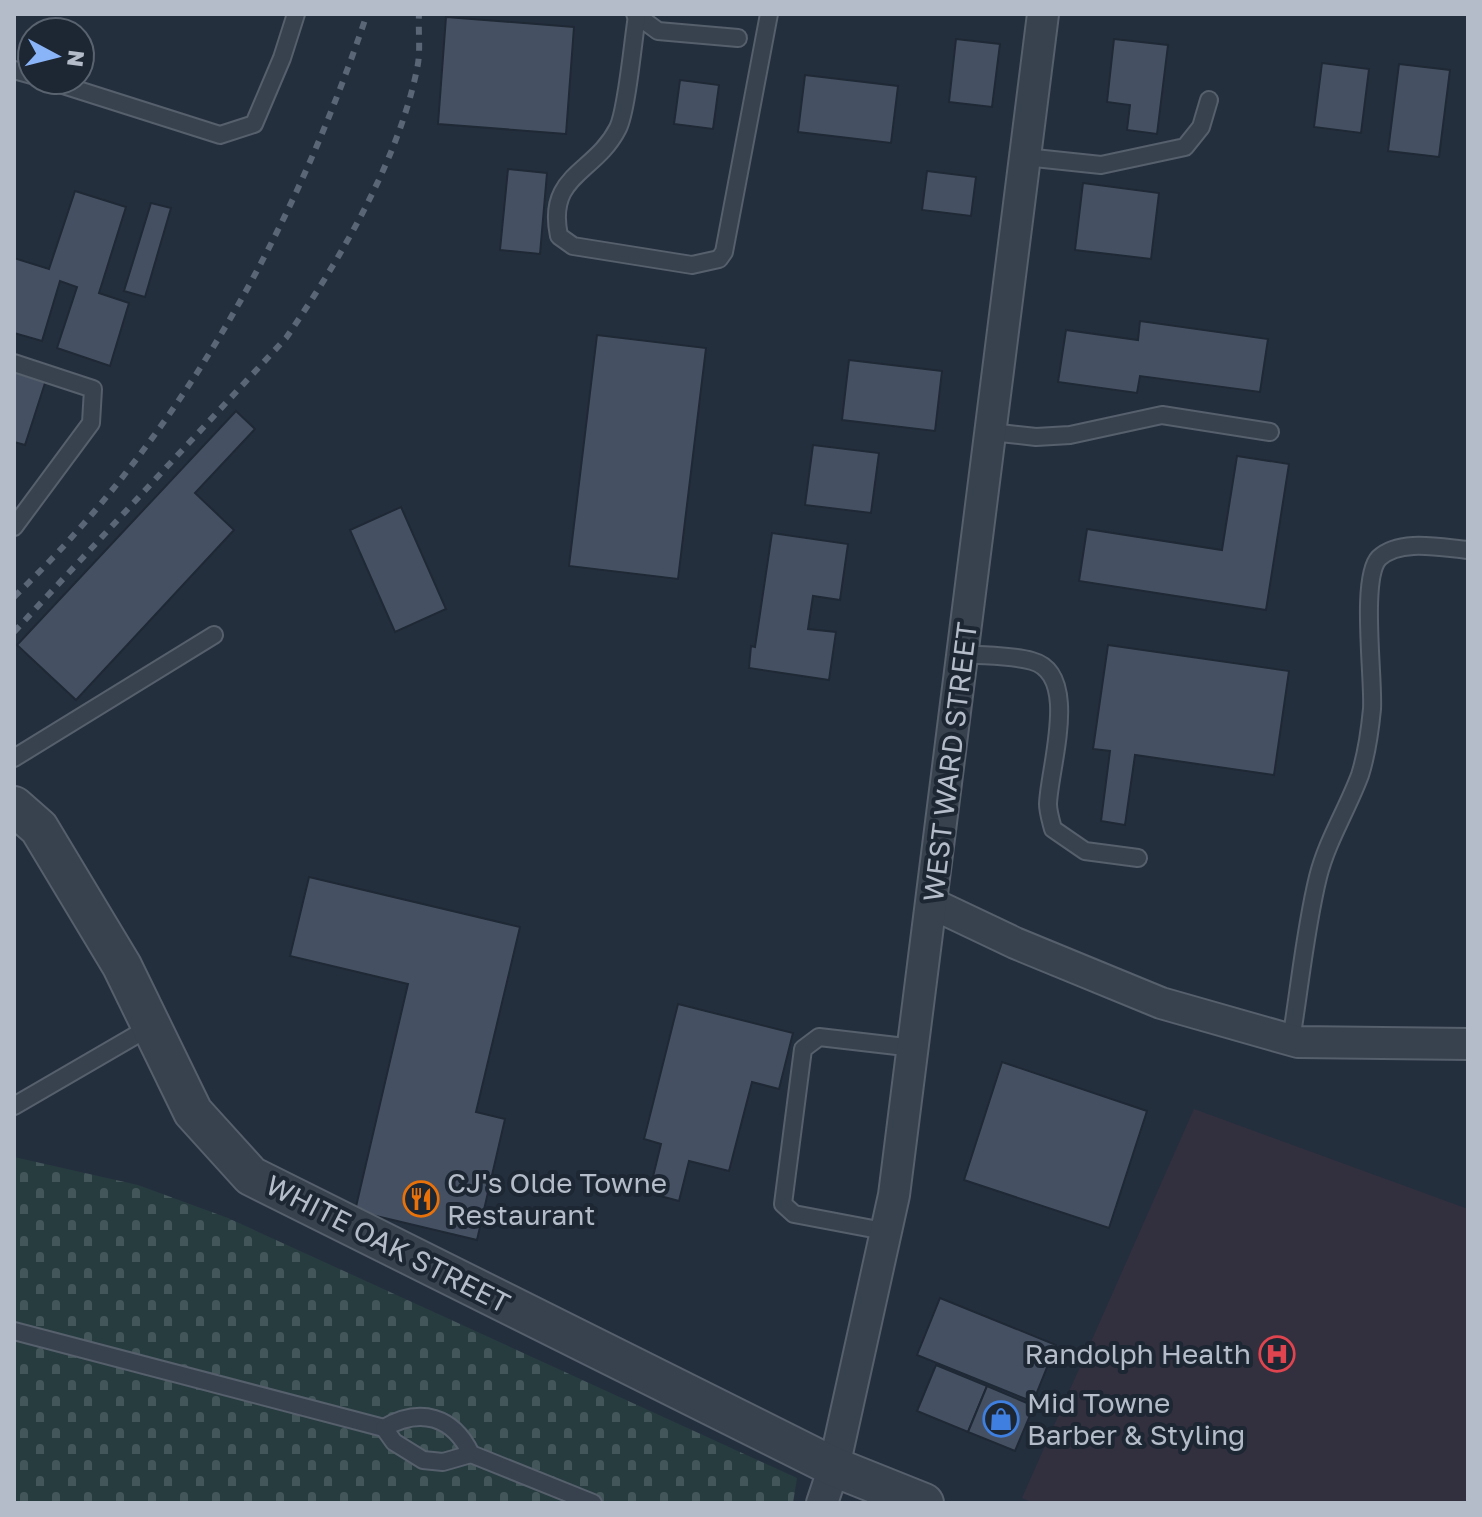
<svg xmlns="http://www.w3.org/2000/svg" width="1482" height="1517" font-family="'Golos Text',sans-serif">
	<defs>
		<pattern id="cemetery-stones" width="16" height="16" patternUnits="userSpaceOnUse" patternTransform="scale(2)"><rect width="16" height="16" fill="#263c3f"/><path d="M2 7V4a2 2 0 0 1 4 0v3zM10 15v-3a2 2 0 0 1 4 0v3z" fill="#435659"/></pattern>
	</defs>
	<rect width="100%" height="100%" fill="#242f3e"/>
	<path fill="#32303f" d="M1194,1109l274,100v294h-435l-11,-5z"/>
	<path fill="url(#cemetery-stones)" d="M14,1157l124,28 90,33 569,260 -4,25h-779z"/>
	<g fill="#455162" stroke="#1f2835" stroke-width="2">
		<path d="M446,17l128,10 -8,107 -128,-10z"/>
		<path d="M956,39l44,5 -8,63 -43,-5z"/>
		<path d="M1114,39l54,6 -11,89 -30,-4 3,-25 -23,-3z"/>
		<path d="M1322,63l47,6 -8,64 -47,-6z"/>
		<path d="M1399,64l51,6 -11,87 -51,-6z"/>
		<path d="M805,75l93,11 -7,57 -93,-11z"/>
		<path d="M680,80l39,5 -6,44 -39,-5z"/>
		<path d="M508,169l39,4 -7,81 -40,-4z"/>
		<path d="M927,171l49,6 -5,39 -49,-6z"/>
		<path d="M1083,183l76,10 -8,66 -76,-9z"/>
		<path d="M75,191l51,16 -27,86 30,10 -19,63 -53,-18 20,-61 -17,-6 -18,60 -28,-8v-75l35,11z"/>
		<path d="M151,203l20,5 -26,89 -21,-6z"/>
		<path d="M1140,321l128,18 -8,53 -120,-16 -3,17 -79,-11 8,-52 72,10z"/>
		<path d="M597,335l109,13 -28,231 -109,-13z"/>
		<path d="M849,360l93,11 -7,60 -93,-11z"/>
		<path d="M14,369l32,11 -21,65 -11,-3z"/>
		<path d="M236,411l19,18 -60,64 39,37 -158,170 -59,-55z"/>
		<path d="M813,445l66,8 -8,60 -66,-8z"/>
		<path d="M1237,456l52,8 -23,146 -187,-29 8,-52 135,21z"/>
		<path d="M401,507l45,102 -51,23 -45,-102z"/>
		<path d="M772,533l76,11 -8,56 -27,-4 -5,33 28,3 -7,48 -80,-12 2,-22 4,1z"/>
		<path d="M1108,645l181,26 -15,104 -139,-20 -10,70 -24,-4 9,-70 -17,-2z"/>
		<path d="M309,877l211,50 -44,185 29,7 -28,121 -122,-29 53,-227 -118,-28z"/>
		<path d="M678,1004l115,29 -14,56 -27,-7 -23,89 -40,-10 -10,40 -30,-8 12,-49 -17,-5z"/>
		<path d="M1002,1062l145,49 -38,117 -145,-48z"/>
		<path d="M940,1298l116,47 -23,57 -116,-47z"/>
		<path d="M936,1365l51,21 -19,46 -51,-21z"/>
		<path d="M987,1386l47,20 -19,45 -47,-19z"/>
	</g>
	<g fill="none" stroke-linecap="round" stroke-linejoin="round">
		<defs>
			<g id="service">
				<path d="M635,14l23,17 80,7"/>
				<path d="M637,16c-4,24 -10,94 -19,112 -23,46 -72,46 -59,108l14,10 119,19 27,-6 5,-7 45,-238"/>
				<path d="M14,70l18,5"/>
				<path d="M47,80l173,55 34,-11 28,-66 14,-44"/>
				<path d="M1025,157l76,8 84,-18 16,-20 8,-27"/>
				<path d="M14,363l79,26 -2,34 -77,104"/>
				<path d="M991,432l45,5 34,-2 92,-20 108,17"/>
				<path d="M964,654c22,2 47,1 68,7 49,13 17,107 16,143 0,8 3,17 5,25l32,22 53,7"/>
				<path d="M14,758l200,-123"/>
				<path d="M1291,1040c9,-54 14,-110 27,-163 9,-36 29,-67 42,-102 6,-19 10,-45 12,-66 2,-30 -12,-131 7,-151 21,-20 64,-10 89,-8"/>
				<path d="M14,1106l136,-79"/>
				<path d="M889,1232l-95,-18 -11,-10 20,-155 16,-12 95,11"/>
				<path d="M14,1331l370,97"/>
				<path d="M471,1454c-18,-38 -51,-47 -87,-26l10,14 29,18 20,2 28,-8 122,49"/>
			</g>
			<g id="minor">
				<path d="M933,904l82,39 146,60 137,39 170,2"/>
				<path d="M822,1503l12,-36 60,-272 149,-1181"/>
			</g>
			<path id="tertiary" d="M14,806l25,22 83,138 71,146 58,64 583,291 90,36"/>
		</defs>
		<use href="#service" stroke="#565f6c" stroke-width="20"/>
		<use href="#minor" stroke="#565f6c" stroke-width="34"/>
		<use href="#tertiary" stroke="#565f6c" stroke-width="42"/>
		<use href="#service" stroke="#38414e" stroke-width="16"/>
		<use href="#minor" stroke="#38414e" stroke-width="30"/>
		<use href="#tertiary" stroke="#38414e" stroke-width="38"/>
		<g stroke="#5a6575" stroke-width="6" stroke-dasharray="8 8" stroke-linecap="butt">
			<path d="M14,597c166,-160 280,-366 353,-583"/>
			<path d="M14,632l272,-294c53,-77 112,-176 131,-269 4,-17 1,-37 2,-55"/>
		</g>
	</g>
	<defs>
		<symbol id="restaurant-ring" viewBox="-11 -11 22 22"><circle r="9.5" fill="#1d2633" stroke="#e8710a" stroke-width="1.5"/><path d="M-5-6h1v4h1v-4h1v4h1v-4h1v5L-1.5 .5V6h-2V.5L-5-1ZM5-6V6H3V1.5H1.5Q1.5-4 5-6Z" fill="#e8710a"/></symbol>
		<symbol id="hospital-ring" viewBox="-11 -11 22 22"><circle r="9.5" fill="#1d2633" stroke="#e0444e" stroke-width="1.5"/><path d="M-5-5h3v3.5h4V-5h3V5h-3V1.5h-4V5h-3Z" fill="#e0444e"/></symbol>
		<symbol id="shop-ring" viewBox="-11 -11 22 22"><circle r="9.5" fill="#1d2633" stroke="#3f7fe0" stroke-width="1.5"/><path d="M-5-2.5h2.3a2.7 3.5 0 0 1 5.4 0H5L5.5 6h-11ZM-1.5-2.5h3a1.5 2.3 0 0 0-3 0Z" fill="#3f7fe0"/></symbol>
	</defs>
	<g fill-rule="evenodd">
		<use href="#restaurant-ring" x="401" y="1179" width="40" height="40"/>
		<use href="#hospital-ring" x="1257" y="1334" width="40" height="40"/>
		<use href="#shop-ring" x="981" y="1399" width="40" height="40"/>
	</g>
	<g text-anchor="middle" stroke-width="8" stroke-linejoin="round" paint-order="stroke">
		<g font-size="28" fill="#b4bcc9" stroke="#1d2633">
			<text transform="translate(950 762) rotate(-83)" y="10">WEST WARD STREET</text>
			<text transform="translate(388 1244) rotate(27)" y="10">WHITE OAK STREET</text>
		</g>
		<g font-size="28" fill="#b4bcc9" stroke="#1d2633" text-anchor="start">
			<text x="447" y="1193">CJ's Olde Towne<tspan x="447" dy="32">Restaurant</tspan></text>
			<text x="1251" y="1364" text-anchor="end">Randolph Health</text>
			<text x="1027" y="1413">Mid Towne<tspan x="1027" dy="32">Barber &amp; Styling</tspan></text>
		</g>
	</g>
	<rect width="1482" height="1517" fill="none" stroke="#b4bcc9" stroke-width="32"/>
	<g transform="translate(56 56) rotate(97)"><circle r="38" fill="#1d2633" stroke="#59626f" stroke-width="2"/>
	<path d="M0-6L14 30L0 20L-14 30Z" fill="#8ab4f8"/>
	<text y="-12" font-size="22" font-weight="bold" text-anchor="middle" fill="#b4bcc9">N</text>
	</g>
</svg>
